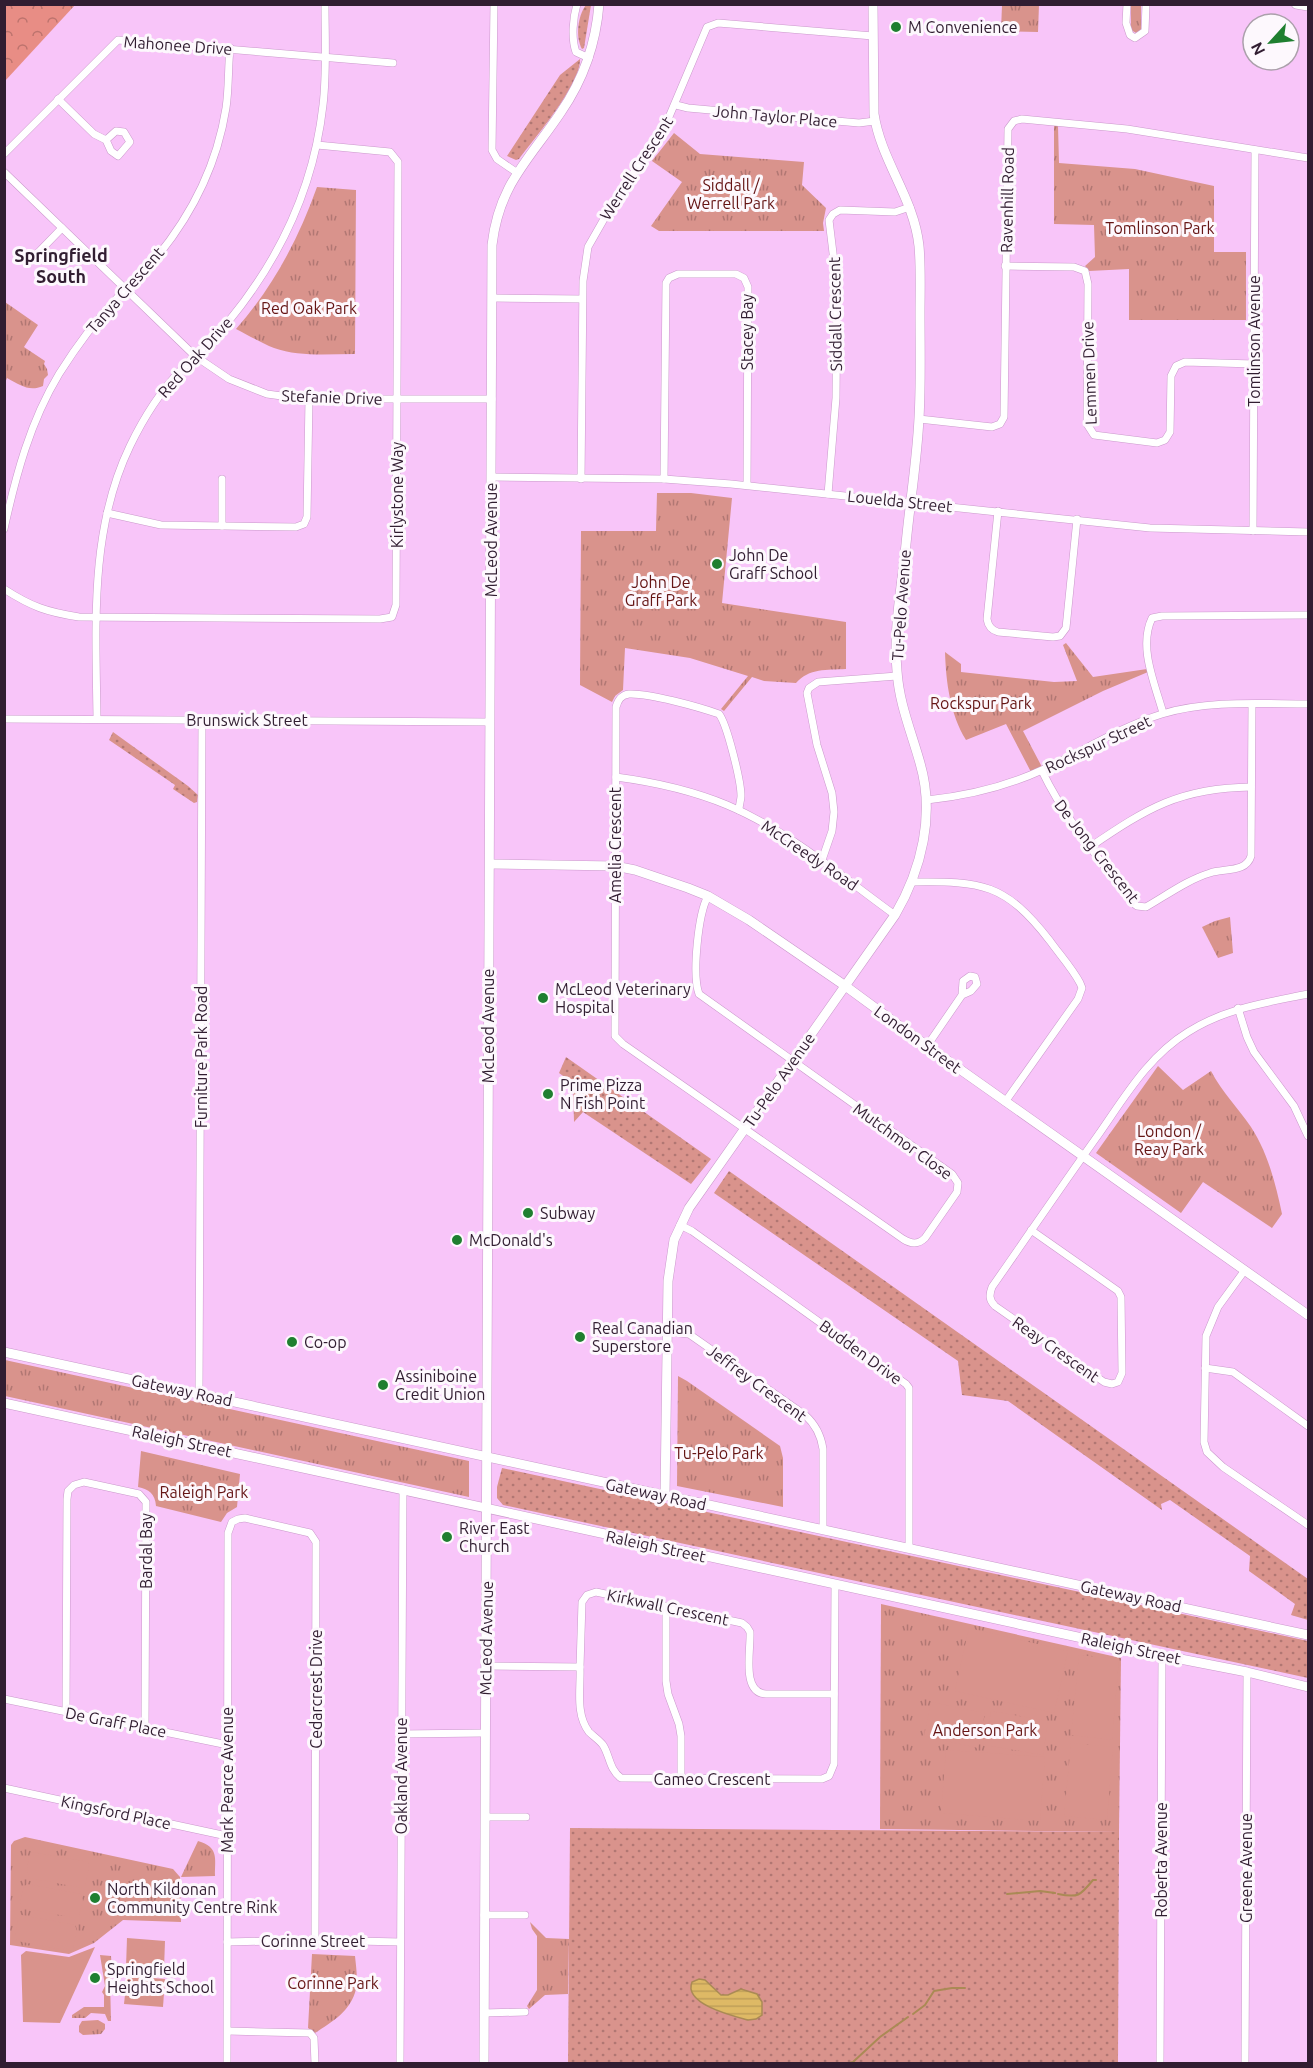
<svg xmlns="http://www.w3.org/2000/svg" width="1313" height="2068" font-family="Ubuntu,sans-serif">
	<defs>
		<pattern id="grass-dots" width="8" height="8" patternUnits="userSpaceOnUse" patternTransform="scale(1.5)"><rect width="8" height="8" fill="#d9938c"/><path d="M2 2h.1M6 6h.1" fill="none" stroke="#b17773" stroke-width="1.8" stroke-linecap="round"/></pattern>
		<pattern id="forest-crowns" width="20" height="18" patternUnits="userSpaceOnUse" patternTransform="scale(1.5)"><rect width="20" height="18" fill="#e88d85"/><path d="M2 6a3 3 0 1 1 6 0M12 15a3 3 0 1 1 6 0" fill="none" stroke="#bd736d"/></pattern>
		<pattern id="park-tufts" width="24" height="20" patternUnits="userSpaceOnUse" patternTransform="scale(1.5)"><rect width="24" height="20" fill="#d9938c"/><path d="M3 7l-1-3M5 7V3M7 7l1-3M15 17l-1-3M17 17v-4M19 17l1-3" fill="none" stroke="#b17773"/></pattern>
		<pattern id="water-rules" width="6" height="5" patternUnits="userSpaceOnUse" patternTransform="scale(1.5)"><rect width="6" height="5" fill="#deb965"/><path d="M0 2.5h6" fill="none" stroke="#bf9f58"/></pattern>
	</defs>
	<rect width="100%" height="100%" fill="#f8c5f9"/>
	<g fill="url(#grass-dots)">
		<path d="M586,5h5l-7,43 -2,1c-7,-12 -4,-34 4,-44z"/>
		<path d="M580,59c1,25 -45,79 -61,100l-3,1 -9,-4 53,-81z"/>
		<path d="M113,732l75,54 10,9 -1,7 -3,1 -21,-14 2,-4 -66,-45z"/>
		<path d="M566,1057l145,102 -20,25 -108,-72 -9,10 -1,-39 -14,-10z"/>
		<path d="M729,1171l579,408v41l-17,-5 4,-11 -46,-33 1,-15 -80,-56 -9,4 1,6 -154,-109 -46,-6 -4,-34 -244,-168z"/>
		<path d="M502,1468l806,173v37l-805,-173 -6,-7v-11z"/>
		<path d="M570,1828l549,4 -1,231 -550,1z"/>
	</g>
	<path fill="url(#forest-crowns)" d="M5,4l70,1 -70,76 -1,-76z"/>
	<g fill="url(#park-tufts)">
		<path d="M1002,5h37l-1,27 -37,-1z"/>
		<path d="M1131,5h10v27l-3,2 -7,-4z"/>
		<path d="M1054,126h4l1,37 76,6 79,17v66h32v68h-117v-51l-40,2 -4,-5 10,-9 -1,-32 -40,-1z"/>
		<path d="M674,133l26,21 104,8 -2,23 24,23 -3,15 1,8h-165l-8,-5 31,-44 -30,-21z"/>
		<path d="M317,187l39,3 -1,164c-27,0 -56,3 -81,-6 -13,-5 -26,-13 -38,-19 37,-42 62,-89 81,-142z"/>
		<path d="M5,302l33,23 -14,22 21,14 -1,3 3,5 1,6 -4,4 -1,7c-14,6 -23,-1 -36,-8l-2,5z"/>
		<path d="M657,493h34l41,5 -10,105 124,19v47c-19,1 -37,-1 -50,14l-32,-2 -12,-4 -28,34 -3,-2 27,-33 -58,-18 -65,-10 -2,42 -8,6 -3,6 -32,-17 1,-154h75z"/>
		<path d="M1066,643l27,34 54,-8 1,3 -45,19 -80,40 19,36 -11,5 -25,-48 -40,16c-16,-26 -20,-58 -21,-88l16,12v8l93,10 23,-1 -14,-36z"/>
		<path d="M1230,917l3,36 -15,5 -16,-31 13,-6z"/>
		<path d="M1158,1066l25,24 28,-19c11,21 27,37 40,56 17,26 25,58 31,87l-10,14 -69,-46 -22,31 -85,-60z"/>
		<path d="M5,1360l464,101v36l-464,-101z"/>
		<path d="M678,1376l9,5 93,65 3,12v49l-106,-21z"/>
		<path d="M141,1451l99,23 -3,33 -10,6 -6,9 -65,-16c-1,-12 -7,-17 -18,-19z"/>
		<path d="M881,1604l240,54 -2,174 -239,-3z"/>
		<path d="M25,1837l148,32 7,8 1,45 -58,-2 -29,23 -25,11 -59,-9 1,-100 3,-4z"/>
		<path d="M198,1841c21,6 17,17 17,35l-34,1z"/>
		<path d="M530,1922l16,16 23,1 -1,55 -23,1 -16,14 -2,-3 10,-16v-54l-5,-7z"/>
		<path d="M312,1954l43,2c1,10 3,23 1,33 -5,22 -24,33 -41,44l-7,-5z"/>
		<path d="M100,1955l11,1 1,21 -2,4 1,40h-3l-3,-7 -14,-1 -6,5h-13v-3l12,-8h20v-12l-2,-3 3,-6z"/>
		<path d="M98,2020l7,4v5l-4,5 -18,1 -4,-3v-6l3,-5z"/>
	</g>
	<g fill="#d9938c">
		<path d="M969,1628l99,23 -14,62 -99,-22z"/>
		<path d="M1079,1655l40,4 -7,81 -41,-5z"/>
		<path d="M931,1702l54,11 -7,35 -54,-12z"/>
		<path d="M991,1711l57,10 -5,34 -58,-10z"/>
		<path d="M1071,1743l42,4 -6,73 -43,-4z"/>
		<path d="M946,1750l99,7 -5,64 -99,-8z"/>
		<path d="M32,1852l56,10 1,5 -4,19 -3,2 -52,-10c-5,-6 -2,-20 2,-26z"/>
		<path d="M27,1884l54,10 2,6 -4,15 -4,3 -52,-10 -3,-5 4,-16z"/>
		<path d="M21,1915l54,10 2,6 -4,17 -4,3 -52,-10 -2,-5 3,-18z"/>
		<path d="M127,1938l38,3 -1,28 -38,-2z"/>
		<path d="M95,1947l-35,76 -37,-1 -2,-67 5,-4 43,6z"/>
		<path d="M127,1976l38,3 -2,28 -39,-3z"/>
	</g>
	<path fill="url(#water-rules)" stroke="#aa8a55" stroke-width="1.5" d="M699,1979l6,1 16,15h7l13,-6 16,5 5,8v13l-6,4 -8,1c-15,-4 -65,-16 -56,-38z"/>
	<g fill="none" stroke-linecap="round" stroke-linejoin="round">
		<g stroke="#aa8a55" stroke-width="2">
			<path d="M1007,1894l33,-3 15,2"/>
			<path d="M1058,1894c20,4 22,2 35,-14h3"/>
			<path d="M913,2014l12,-9 9,-14 18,-3h13"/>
			<path d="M845,2064l8,-2 27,-25 28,-20"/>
		</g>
		<defs>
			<g id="street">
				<path d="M494,4l-2,146 5,9 19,13"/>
				<path d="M577,4c-4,14 -6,34 -1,48l13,6"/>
				<path d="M1127,4l-1,19 4,12 5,3 10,-7 1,-27"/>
				<path d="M58,99l36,35 12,6 5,11 7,5 12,-14 -6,-10 -8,-1 -10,9"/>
				<path d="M676,105l12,3 171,15 16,-2"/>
				<path d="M4,154l114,-114 275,23"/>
				<path d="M4,172l191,184 34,23 38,15 22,3 20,2h183"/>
				<path d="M30,261l32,-33"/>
				<path d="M1005,266l69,1 11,4 3,13 -1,140 7,11 63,8 8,-3 5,-8 1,-56 5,-10 9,-4 69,2"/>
				<path d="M492,298l90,1"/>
				<path d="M919,419l73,8 8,-3 4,-7 4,-288 6,-8 8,-2 105,10 181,29"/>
				<path d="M491,477l173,2 67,5 419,44 158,4"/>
				<path d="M581,479l2,-198 5,-34 20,-35 58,-88 41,-97 11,-4 155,13"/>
				<path d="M664,479l2,-196 3,-5 9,-4h58l8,4 4,9 -1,198"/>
				<path d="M828,494l8,-96 1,-112 -8,-66 4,-6 7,-4 55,2 15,-5"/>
				<path d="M998,511l-11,108c1,7 4,11 11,13l55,5 7,-1 6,-8 11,-109"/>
				<path d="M107,513l54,12 135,2 8,-3 3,-7 2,-118"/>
				<path d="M222,526v-47"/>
				<path d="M4,529c12,-54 26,-107 55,-155 17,-27 36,-53 58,-76 8,-9 18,-16 26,-25 43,-47 73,-102 83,-165 3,-20 2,-40 4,-60"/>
				<path d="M1253,531l2,-381"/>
				<path d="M4,589c28,18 43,23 75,28l301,2 12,-2 4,-12 2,-443 -8,-10 -73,-7"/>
				<path d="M1163,713c-8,-29 -25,-66 -11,-95l10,-2 146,-1"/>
				<path d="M4,719l485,3"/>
				<path d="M97,719c-1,-92 -8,-188 33,-273 13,-27 29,-53 50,-75 16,-17 33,-32 48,-49 52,-63 86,-136 95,-217 4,-33 2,-67 2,-101"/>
				<path d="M1042,771c23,48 58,89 91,132l4,3 9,1c21,-12 41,-27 64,-34 14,-5 36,0 41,-17l1,-152"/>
				<path d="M616,777c38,5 75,13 111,28 62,26 114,71 168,110"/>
				<path d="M927,800c40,-4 78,-13 115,-30 40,-18 78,-43 120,-56 47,-14 98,-10 146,-10"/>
				<path d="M1090,847c57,-39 90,-59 161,-60"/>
				<path d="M822,860l10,-29 2,-19 -2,-19 -15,-48 -10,-52 2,-5 9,-6 79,-6"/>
				<path d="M912,882c70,-1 93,1 138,59 10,14 22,27 30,42l2,5 -4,11 -73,103"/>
				<path d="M708,896c-10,18 -16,79 -9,98l253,180 6,9 -1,9 -32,46c-7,7 -14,6 -22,1l-280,-195 -8,-8 1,-329c2,-7 5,-12 13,-13 20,-1 70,13 90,20 8,10 22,67 22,82 0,4 -2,9 -2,14"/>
				<path d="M1238,1008l9,29 7,15 40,54 14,30"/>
				<path d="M927,1046l35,-51 9,-4 6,-7 -2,-7 -5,-1 -7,5 -1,14"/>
				<path d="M680,1225l12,6 214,153 3,4v160"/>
				<path d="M1031,1230l87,61 3,6 1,76 -4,9 -6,2 -8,-2 -109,-76c-6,-6 -6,-11 -3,-19 35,-50 69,-100 104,-149 27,-38 51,-81 92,-106 38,-24 77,-29 120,-38"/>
				<path d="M1245,1270l-27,37 -12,29 -2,106 3,10 16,15 85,58"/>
				<path d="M668,1332l21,2 116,81c10,9 16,20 18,34v81"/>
				<path d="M1205,1368l28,4 75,54"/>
				<path d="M199,1394l3,-674"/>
				<path d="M666,1606v75l2,13 11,30 2,12v43"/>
				<path d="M486,1666l94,1c1,21 -5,47 9,65 4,4 10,8 14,13 7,11 6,24 18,33l201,1 7,-3 5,-12 1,-180"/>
				<path d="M580,1667l2,-65 5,-7 9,-3 146,31 5,4 3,5c1,18 -9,61 16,62h68"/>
				<path d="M4,1699l224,46"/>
				<path d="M66,1712l1,-213 1,-8 6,-6 10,-3 55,12 7,8 -1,226"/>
				<path d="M401,1734l84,-1"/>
				<path d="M4,1788l223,48"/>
				<path d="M486,1817h40"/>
				<path d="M484,1915h41"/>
				<path d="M227,1942l88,-2 85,2"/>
				<path d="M484,2013l41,-1"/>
				<path d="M228,2031l82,2 4,5 1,26"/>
				<path d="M227,2064l1,-531 4,-11 6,-3 7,-1 65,15 6,9 -1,398"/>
				<path d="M400,2064l3,-575"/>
				<path d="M1160,2064l2,-408"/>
				<path d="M1245,2064l2,-392"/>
			</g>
			<g id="secondary">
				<path d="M1296,4l12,2"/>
				<path d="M490,864l125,2 20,4 53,18 20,8 41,24 95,65 83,61 381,269"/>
				<path d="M4,1352l1304,283"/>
				<path d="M4,1403l1161,253 82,16 61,15"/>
				<path d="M665,1495l3,-214 6,-41 15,-32 206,-293c27,-46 40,-101 25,-152 -9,-32 -21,-60 -23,-92 -4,-42 5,-85 9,-127 4,-42 11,-84 13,-126 2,-34 1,-69 1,-104 0,-23 1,-46 -1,-68 -5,-48 -38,-85 -45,-132l-1,-110"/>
				<path d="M484,2064l8,-1819c7,-61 37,-85 69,-133 22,-32 35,-69 38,-108"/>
			</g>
		</defs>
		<use href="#street" stroke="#ca99cb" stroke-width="8"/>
		<use href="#secondary" stroke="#ca99cb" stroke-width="10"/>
		<use href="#street" stroke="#fff" stroke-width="7"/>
		<use href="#secondary" stroke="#fff" stroke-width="9"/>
	</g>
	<g fill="#1f7f30" stroke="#fdf8fd" stroke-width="2">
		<circle cx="896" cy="27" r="6"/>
		<circle cx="717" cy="564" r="6"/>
		<circle cx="543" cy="998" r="6"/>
		<circle cx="548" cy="1094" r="6"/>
		<circle cx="528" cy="1213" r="6"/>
		<circle cx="457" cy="1240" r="6"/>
		<circle cx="580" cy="1337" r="6"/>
		<circle cx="292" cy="1342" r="6"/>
		<circle cx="383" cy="1385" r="6"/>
		<circle cx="447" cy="1537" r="6"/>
		<circle cx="95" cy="1898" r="6"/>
		<circle cx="95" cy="1978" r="6"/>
	</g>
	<g text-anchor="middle" stroke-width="6" stroke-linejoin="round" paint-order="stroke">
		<g font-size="16" fill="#311d31" stroke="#fdf8fd" text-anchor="start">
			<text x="908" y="33">M Convenience</text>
			<text x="729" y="561">John De<tspan x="729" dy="18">Graff School</tspan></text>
			<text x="555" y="995">McLeod Veterinary<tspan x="555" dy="18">Hospital</tspan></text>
			<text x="560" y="1091">Prime Pizza<tspan x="560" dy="18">N Fish Point</tspan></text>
			<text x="540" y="1219">Subway</text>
			<text x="469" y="1246">McDonald's</text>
			<text x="592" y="1334">Real Canadian<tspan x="592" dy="18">Superstore</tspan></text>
			<text x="304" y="1348">Co-op</text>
			<text x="395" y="1382">Assiniboine<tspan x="395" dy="18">Credit Union</tspan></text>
			<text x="459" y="1534">River East<tspan x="459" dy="18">Church</tspan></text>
			<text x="107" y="1895">North Kildonan<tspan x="107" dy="18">Community Centre Rink</tspan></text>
			<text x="107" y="1975">Springfield<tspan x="107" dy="18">Heights School</tspan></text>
		</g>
		<g font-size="16" fill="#311d31" stroke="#fdf8fd">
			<text transform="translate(178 45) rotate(4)" y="6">Mahonee Drive</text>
			<text transform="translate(775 116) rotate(5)" y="6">John Taylor Place</text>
			<text transform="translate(636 168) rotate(-57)" y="6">Werrell Crescent</text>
			<text transform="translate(1007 200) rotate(-89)" y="6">Ravenhill Road</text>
			<text transform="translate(125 290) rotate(-49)" y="6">Tanya Crescent</text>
			<text transform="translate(835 314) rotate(-91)" y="6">Siddall Crescent</text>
			<text transform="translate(747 332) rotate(-90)" y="6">Stacey Bay</text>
			<text transform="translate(1254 341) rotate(-90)" y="6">Tomlinson Avenue</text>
			<text transform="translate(195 357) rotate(-48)" y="6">Red Oak Drive</text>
			<text transform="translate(1089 373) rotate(-92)" y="6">Lemmen Drive</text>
			<text transform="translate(332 397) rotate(2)" y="6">Stefanie Drive</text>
			<text transform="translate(397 495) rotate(-90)" y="6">Kirlystone Way</text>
			<text transform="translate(900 501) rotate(6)" y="6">Louelda Street</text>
			<text transform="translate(491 540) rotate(-90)" y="6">McLeod Avenue</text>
			<text transform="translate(901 605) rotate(-86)" y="6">Tu-Pelo Avenue</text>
			<text x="247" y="726">Brunswick Street</text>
			<text transform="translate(1098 744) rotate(-25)" y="6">Rockspur Street</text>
			<text transform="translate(615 845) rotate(-90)" y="6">Amelia Crescent</text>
			<text transform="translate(1097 851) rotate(52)" y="6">De Jong Crescent</text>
			<text transform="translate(810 855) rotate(34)" y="6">McCreedy Road</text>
			<text transform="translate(488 1026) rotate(-90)" y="6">McLeod Avenue</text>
			<text transform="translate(918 1039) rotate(36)" y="6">London Street</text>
			<text transform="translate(201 1057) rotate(-90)" y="6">Furniture Park Road</text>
			<text transform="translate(779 1080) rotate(-55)" y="6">Tu-Pelo Avenue</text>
			<text transform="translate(903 1141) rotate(36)" y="6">Mutchmor Close</text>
			<text transform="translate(1056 1349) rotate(35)" y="6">Reay Crescent</text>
			<text transform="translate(861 1352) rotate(36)" y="6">Budden Drive</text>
			<text transform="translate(757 1383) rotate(36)" y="6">Jeffrey Crescent</text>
			<text transform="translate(182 1390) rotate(12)" y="6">Gateway Road</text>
			<text transform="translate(182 1441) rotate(12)" y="6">Raleigh Street</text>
			<text transform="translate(656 1494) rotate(12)" y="6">Gateway Road</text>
			<text transform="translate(656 1546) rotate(12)" y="6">Raleigh Street</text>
			<text transform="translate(146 1551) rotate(-90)" y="6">Bardal Bay</text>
			<text transform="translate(1131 1596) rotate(12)" y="6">Gateway Road</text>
			<text transform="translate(668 1607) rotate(12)" y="6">Kirkwall Crescent</text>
			<text transform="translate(486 1638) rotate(-89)" y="6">McLeod Avenue</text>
			<text transform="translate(1131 1648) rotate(12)" y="6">Raleigh Street</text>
			<text transform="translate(316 1689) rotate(-90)" y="6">Cedarcrest Drive</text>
			<text transform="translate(116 1722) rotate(11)" y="6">De Graff Place</text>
			<text transform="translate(401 1776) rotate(-90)" y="6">Oakland Avenue</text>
			<text x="712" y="1785">Cameo Crescent</text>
			<text transform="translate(227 1780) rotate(-90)" y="6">Mark Pearce Avenue</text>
			<text transform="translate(116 1812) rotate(12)" y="6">Kingsford Place</text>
			<text transform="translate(1161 1860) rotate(-90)" y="6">Roberta Avenue</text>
			<text transform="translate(1246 1868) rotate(-90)" y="6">Greene Avenue</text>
			<text x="313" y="1947">Corinne Street</text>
		</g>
		<g font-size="16" fill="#651414" stroke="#fdf8fd">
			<text x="731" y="191">Siddall /<tspan x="731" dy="18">Werrell Park</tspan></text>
			<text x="1160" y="234">Tomlinson Park</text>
			<text x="309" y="314">Red Oak Park</text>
			<text x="661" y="588">John De<tspan x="661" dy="18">Graff Park</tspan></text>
			<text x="981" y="709">Rockspur Park</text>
			<text x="1169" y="1137">London /<tspan x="1169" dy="18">Reay Park</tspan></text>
			<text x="719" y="1459">Tu-Pelo Park</text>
			<text x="204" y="1498">Raleigh Park</text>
			<text x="985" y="1736">Anderson Park</text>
			<text x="333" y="1989">Corinne Park</text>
		</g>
		<g font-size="18" font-weight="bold" fill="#311d31" stroke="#fdf8fd">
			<text x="61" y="262">Springfield<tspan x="61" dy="21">South</tspan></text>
		</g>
	</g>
	<rect width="1313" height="2068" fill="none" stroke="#311d31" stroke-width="12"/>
	<g transform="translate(1271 42) rotate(243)"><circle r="28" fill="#fdf8fd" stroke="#aba0ab" stroke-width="1.5"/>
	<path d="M0-4.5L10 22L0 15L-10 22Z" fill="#1f7f30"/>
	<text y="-9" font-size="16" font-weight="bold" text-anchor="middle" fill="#311d31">N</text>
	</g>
</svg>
